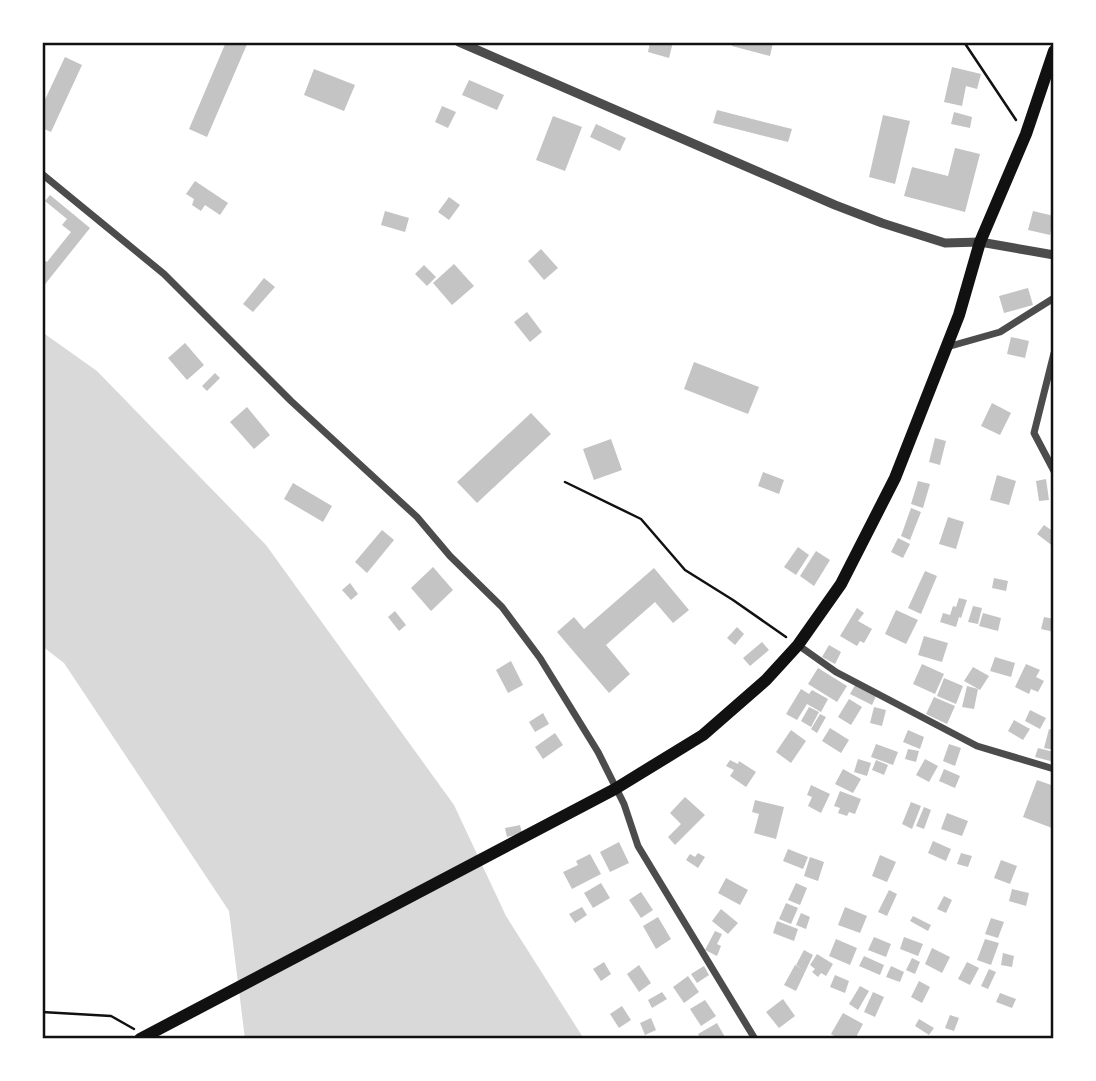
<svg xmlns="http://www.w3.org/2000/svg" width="1096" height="1081" font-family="'Space Grotesk',sans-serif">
	<rect width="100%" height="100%" fill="#fff"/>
	<path fill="#d9d9d9" d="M42,332l55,39 169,174 188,260 52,111 78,123h-339l-16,-128 -165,-248 -22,-17z"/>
	<g fill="#c4c4c4">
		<path d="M226,42h22l-41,95 -18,-8z"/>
		<path d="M650,42h23l-4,16 -21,-6z"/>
		<path d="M733,42h37l3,1 -3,13 -38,-10z"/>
		<path d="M65,57l17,8 -31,67 -9,-4v-22z"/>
		<path d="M952,67l29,7 -4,15 -11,-3 -4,20 -18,-4z"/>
		<path d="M314,69l41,16 -11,26 -40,-16z"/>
		<path d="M469,80l35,15 -7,15 -35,-15z"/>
		<path d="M442,106l14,6 -8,16 -13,-6z"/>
		<path d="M717,110l75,19 -4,13 -75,-19z"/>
		<path d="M954,112l18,5 -2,11 -19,-4z"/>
		<path d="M883,115l27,6 -15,63 -26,-7z"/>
		<path d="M553,116l29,11 -17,44 -29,-11z"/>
		<path d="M596,124l30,14 -6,13 -30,-14z"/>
		<path d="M955,148l25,6 -15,58 -61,-16 8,-29 36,9z"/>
		<path d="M195,181l33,22 -8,12 -15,-10 -4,6 -9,-6 2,-6 -8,-5z"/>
		<path d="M50,195l40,33 -48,60v-29l5,3 24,-30 -9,-7 5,-6 -22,-18z"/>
		<path d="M449,197l11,8 -11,15 -11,-8z"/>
		<path d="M385,211l24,7 -4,14 -24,-7z"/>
		<path d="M1033,211l21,5 -4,19 -22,-5z"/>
		<path d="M541,249l17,19 -14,12 -16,-19z"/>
		<path d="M454,264l20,22 -22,19 -19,-22z"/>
		<path d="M424,265l12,12 -9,9 -12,-12z"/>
		<path d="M264,278l11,9 -22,25 -10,-8z"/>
		<path d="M1028,288l5,17 -29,8 -5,-17z"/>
		<path d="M527,312l15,20 -12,10 -16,-20z"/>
		<path d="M1011,337l18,4 -4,17 -18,-4z"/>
		<path d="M185,343l19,22 -17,15 -19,-22z"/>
		<path d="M694,362l65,25 -11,27 -64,-25z"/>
		<path d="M215,373l5,5 -13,13 -5,-5z"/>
		<path d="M992,403l19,10 -11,22 -19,-9z"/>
		<path d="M247,407l23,28 -16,14 -24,-27z"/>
		<path d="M531,413l20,21 -74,69 -20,-21z"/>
		<path d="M935,438l11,3 -6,24 -11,-3z"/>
		<path d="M611,439l11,31 -28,10 -11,-31z"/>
		<path d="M763,472l21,8 -5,14 -21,-8z"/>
		<path d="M997,475l19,6 -7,24 -19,-5z"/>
		<path d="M1046,479l3,21 -10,1 -3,-20z"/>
		<path d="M918,481l12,3 -7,24 -12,-4z"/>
		<path d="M293,483l39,23 -9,16 -39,-23z"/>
		<path d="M911,508l10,4 -11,28 -9,-4z"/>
		<path d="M948,517l16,5 -8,27 -17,-5z"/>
		<path d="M1044,525l10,7v15l-17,-13z"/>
		<path d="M382,530l12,10 -27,33 -12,-11z"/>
		<path d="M898,538l12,6 -7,14 -12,-6z"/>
		<path d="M798,547l11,8 -13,20 -12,-8z"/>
		<path d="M816,551l14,9 -16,26 -14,-10z"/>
		<path d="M433,567l20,23 -22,21 -20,-23z"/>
		<path d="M654,568l35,42 -16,13 -18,-21 -49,43 24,29 -21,19 -52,-61 17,-15 10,12z"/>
		<path d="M925,571l12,5 -16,38 -13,-6z"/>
		<path d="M994,578l14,3 -2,10 -14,-3z"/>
		<path d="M350,583l8,11 -7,6 -9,-10z"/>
		<path d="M959,598l8,2 -6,18 -2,-1 -3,10 -16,-5 3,-9 7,2 3,-9 3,1z"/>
		<path d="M973,606l9,2 -4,16 -10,-2z"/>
		<path d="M857,608l7,5 -6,8 14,8 -8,14 -4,-2 -3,5 -17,-10z"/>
		<path d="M896,610l22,10 -12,24 -21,-10z"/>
		<path d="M395,611l11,14 -7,6 -11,-14z"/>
		<path d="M983,613l18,5 -3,13 -19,-5z"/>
		<path d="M1044,617l10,2v13l-13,-3z"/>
		<path d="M737,627l7,7 -9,11 -8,-7z"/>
		<path d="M924,636l24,7 -6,19 -24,-7z"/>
		<path d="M762,642l7,8 -19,16 -7,-8z"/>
		<path d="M829,645l12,7 -6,12 -13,-7z"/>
		<path d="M995,657l20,6 -4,14 -21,-6z"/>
		<path d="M511,661l12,24 -15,8 -12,-23z"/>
		<path d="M922,664l22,10 -9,20 -22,-10z"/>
		<path d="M1026,664l14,6 -4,7 8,4 -6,11 -7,-3 -2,5 -14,-7z"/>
		<path d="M973,667l16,9 -9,14 -16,-9z"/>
		<path d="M818,668l29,18 -10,16 -29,-18z"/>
		<path d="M944,678l19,8 -7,18 -19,-8z"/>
		<path d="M855,685l21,11 -4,9 -22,-11z"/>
		<path d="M967,686l11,3 -4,20 -12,-2z"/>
		<path d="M801,689l8,5 3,-4 16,9 -7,13 -14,-8 -10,16 -11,-6z"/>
		<path d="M934,697l21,9 -8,18 -21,-10z"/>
		<path d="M849,699l13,8 -11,18 -13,-8z"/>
		<path d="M809,707l10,5 -8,15 -10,-6z"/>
		<path d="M874,707l12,3 -4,16 -12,-3z"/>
		<path d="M1030,710l16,8 -6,11 -15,-8z"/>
		<path d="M543,713l6,11 -14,8 -6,-10z"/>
		<path d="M820,714l6,3 -9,16 -6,-4z"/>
		<path d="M1014,720l16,9 -7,11 -15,-9z"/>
		<path d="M830,728l19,12 -8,13 -19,-12z"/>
		<path d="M1049,729l5,1v20l-10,-2z"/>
		<path d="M791,730l15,11 -15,22 -15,-11z"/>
		<path d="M908,730l16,7 -4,12 -17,-7z"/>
		<path d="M555,733l8,12 -20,14 -8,-12z"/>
		<path d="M876,744l22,8 -5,13 -22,-8z"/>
		<path d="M949,744l12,4 -6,18 -12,-5z"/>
		<path d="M1038,748l16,4v10l-19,-5z"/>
		<path d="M908,749l11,2 -3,11 -11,-3z"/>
		<path d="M858,759l13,4 -4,13 -13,-4z"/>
		<path d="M925,759l13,7 -9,16 -13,-7z"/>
		<path d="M730,760l8,4 1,-3 17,11 -10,15 -16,-11 4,-6 -8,-4z"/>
		<path d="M876,760l12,5 -4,10 -12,-5z"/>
		<path d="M843,769l18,10 -8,14 -18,-9z"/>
		<path d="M944,769l16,7 -5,12 -16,-7z"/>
		<path d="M1037,780l17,6v36l-2,6 -29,-11z"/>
		<path d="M811,785l19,9 -9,19 -13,-7 4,-9 -5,-2z"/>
		<path d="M840,791l21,8 -6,15 -6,-2 -2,4 -9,-3 2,-5 -6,-2z"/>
		<path d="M685,797l20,18 -30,30 -7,-8 13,-13 -11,-11z"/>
		<path d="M755,800l29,7 -8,32 -22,-6 5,-19 -7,-2z"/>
		<path d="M911,802l10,4 -9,23 -10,-5z"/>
		<path d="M924,807l7,3 -7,19 -8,-3z"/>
		<path d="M947,813l21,8 -6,15 -21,-7z"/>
		<path d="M520,825l2,8 -15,4 -2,-9z"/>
		<path d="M933,841l18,8 -5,12 -18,-8z"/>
		<path d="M619,842l10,21 -19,9 -10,-20z"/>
		<path d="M788,849l20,8 -5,12 -20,-8z"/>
		<path d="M698,853l7,4 -7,11 -12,-8 4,-6 5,3z"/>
		<path d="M961,853l11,3 -4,11 -11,-3z"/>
		<path d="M590,854l11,20 -29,15 -9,-17 15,-7 -2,-4z"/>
		<path d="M880,855l16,7 -9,20 -15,-6z"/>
		<path d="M810,857l14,5 -6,19 -14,-5z"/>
		<path d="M1001,860l16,6 -7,18 -16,-6z"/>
		<path d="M726,878l22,12 -8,15 -22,-12z"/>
		<path d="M601,883l9,15 -17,10 -9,-15z"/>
		<path d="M796,883l11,5 -7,17 -12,-5z"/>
		<path d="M1012,889l17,4 -3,13 -17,-5z"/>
		<path d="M889,890l8,4 -10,22 -9,-4z"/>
		<path d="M641,892l12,18 -12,8 -12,-18z"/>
		<path d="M944,896l8,4 -6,13 -9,-4z"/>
		<path d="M786,903l12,5 -7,16 -12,-5z"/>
		<path d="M582,907l5,8 -12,8 -6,-9z"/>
		<path d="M845,907l22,9 -7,17 -22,-8z"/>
		<path d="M721,909l17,14 -10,11 -16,-13z"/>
		<path d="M801,913l9,4 -4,12 -10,-4z"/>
		<path d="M913,916l18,9 -3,6 -18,-10z"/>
		<path d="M658,917l13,22 -15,10 -13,-23z"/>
		<path d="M991,918l13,4 -6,16 -13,-4z"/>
		<path d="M777,921l21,8 -4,12 -21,-8z"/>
		<path d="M715,931l7,3 -5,10 4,2 -4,10 -12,-6z"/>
		<path d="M874,937l17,7 -5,13 -18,-7z"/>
		<path d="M904,937l19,7 -5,12 -18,-7z"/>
		<path d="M836,939l21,9 -7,17 -21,-9z"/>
		<path d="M985,939l14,4 -8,22 -14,-5z"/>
		<path d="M932,948l18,9 -8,16 -17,-9z"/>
		<path d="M804,950l9,5 -17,36 -12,-6 11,-20 7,4 -6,-4z"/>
		<path d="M1003,953l11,3 -2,11 -11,-2z"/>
		<path d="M817,954l16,10 -7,12 -5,-3 -3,4 -6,-5 3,-3 -5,-4z"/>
		<path d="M864,956l20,9 -4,10 -21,-9z"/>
		<path d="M912,958l8,4 -5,12 -9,-4z"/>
		<path d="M604,962l7,12 -10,7 -8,-12z"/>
		<path d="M967,962l12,6 -9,17 -12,-6z"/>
		<path d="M639,965l12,18 -12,9 -12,-18z"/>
		<path d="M704,966l5,9 -12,8 -6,-9z"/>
		<path d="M891,966l13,6 -4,10 -14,-5z"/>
		<path d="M989,969l7,3 -8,17 -7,-3z"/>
		<path d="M835,975l14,6 -4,12 -15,-6z"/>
		<path d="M688,976l11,16 -15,11 -11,-16z"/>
		<path d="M919,981l11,6 -8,16 -11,-6z"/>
		<path d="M860,986l9,5 -11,19 -9,-6z"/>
		<path d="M662,992l5,7 -15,9 -4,-8z"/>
		<path d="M873,992l11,5 -9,20 -11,-5z"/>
		<path d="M1000,993l16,6 -4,9 -16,-6z"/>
		<path d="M783,999l12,17 -16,12 -13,-16z"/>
		<path d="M705,1000l11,16 -15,10 -11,-17z"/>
		<path d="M622,1006l9,14 -12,8 -9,-14z"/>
		<path d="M843,1013l20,11 -8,15h-16l-8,-5z"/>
		<path d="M950,1015l9,3 -5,13 -9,-3z"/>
		<path d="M651,1018l5,12 -11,5 -5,-12z"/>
		<path d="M919,1019l15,9 -5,7 -14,-9z"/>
		<path d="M717,1023l9,16h-17l-1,-2 -7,2 -3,-5z"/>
	</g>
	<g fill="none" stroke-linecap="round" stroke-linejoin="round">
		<g stroke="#111" stroke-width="2.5">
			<path d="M964,42l52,78"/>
			<path d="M565,482l76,37 44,51 48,30 53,37"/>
			<path d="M42,1012l69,4 23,13"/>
		</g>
		<g stroke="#4c4c4c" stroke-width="7">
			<path d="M42,174l122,100 127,127 126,116 33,39 52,51 38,51 58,94 26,52 14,42 117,193"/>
			<path d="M947,347l53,-15 54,-34"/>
			<path d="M1054,353l-20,80 20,38"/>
			<path d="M798,645l38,27 141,74 77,23"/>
		</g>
		<path stroke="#4c4c4c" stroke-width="9" d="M459,42l376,163 47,18 63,20 35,-1 74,13"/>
		<path stroke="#111" stroke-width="12" d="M140,1039l475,-250 88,-54 63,-55 32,-35 43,-61 54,-106 64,-163 21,-73 46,-108 28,-83"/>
	</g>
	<rect width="1096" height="1081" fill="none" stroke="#ffffff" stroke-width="88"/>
	<rect x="44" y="44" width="1008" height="993" fill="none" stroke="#111" stroke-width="2.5"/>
</svg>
